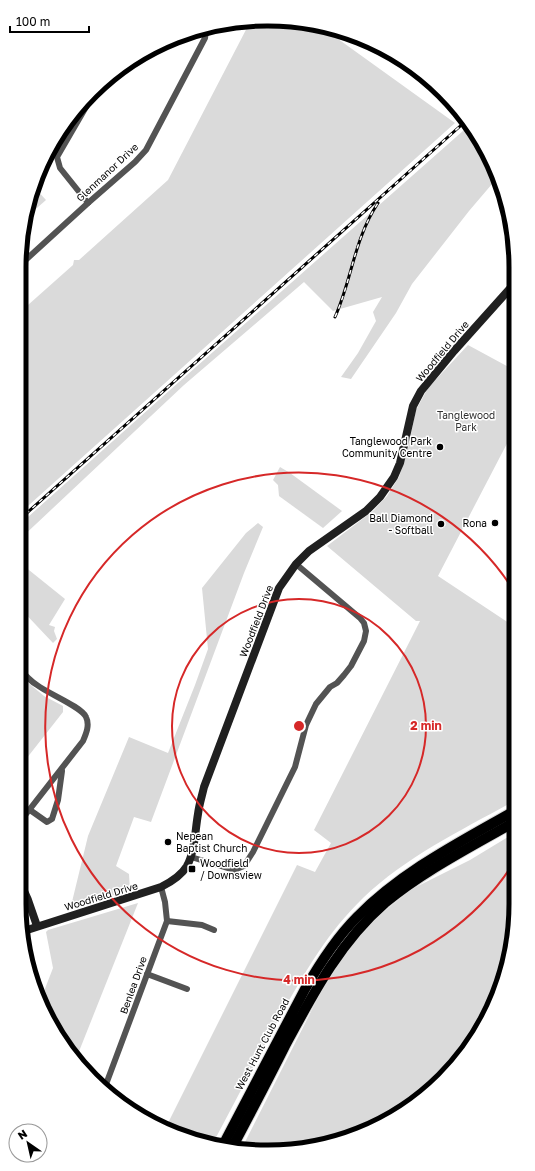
<svg xmlns="http://www.w3.org/2000/svg" width="535" height="1171" font-family="'Golos Text',sans-serif">
	<rect width="100%" height="100%" fill="#fff"/>
	<g fill="#dadada">
		<path d="M267,19l60,12 128,92 -436,391v-201l54,-48 1,-5h5l89,-80 82,-158z"/>
		<path d="M469,128l4,3 24,41 1,5 -29,34 -57,73 -16,29 -45,66 -10,-2 17,-24 18,-32 -3,-9 9,-15 -49,14 -29,-29 -120,103 -165,155v-15l160,-143 285,-252 1,1z"/>
		<path d="M35,188l11,12 -17,15z"/>
		<path d="M468,345l46,25v60l-76,146 77,51 1,173c-52,29 -109,56 -153,98 -35,34 -56,71 -80,113 -24,44 -47,89 -71,134l-46,-18 131,-262 18,7 16,-29 -17,-13 106,-209h-4l-89,-75 46,-35 14,-15 12,-19 8,-24 9,-43 12,-22z"/>
		<path d="M280,467l10,6 52,38 -19,17 -44,-32 -1,-11 -5,-5z"/>
		<path d="M258,523l5,4 -19,46 -93,249 -17,-5 -18,49 13,8 1,17 -59,15 17,-70 41,-99 39,16 27,-68 13,-36 -6,-61 44,-55z"/>
		<path d="M19,562l46,37 -16,26 6,2 -1,4 3,8 -4,4 -34,-36z"/>
		<path d="M26,681l18,15 19,10v6l-44,56v-81l5,-5z"/>
		<path d="M516,832v72l-19,94 -43,70 -62,51 -92,31 -58,-2 86,-170 21,-29 27,-31 36,-29 58,-29z"/>
		<path d="M138,903l-62,156 -35,-60 12,-31 -7,-36 2,-2z"/>
	</g>
	<g fill="none" stroke-linecap="round" stroke-linejoin="round">
		<defs>
			<g id="primary">
				<path d="M222,1147l83,-158c15,-26 31,-51 52,-72 45,-46 103,-75 159,-107"/>
				<path d="M232,1148c18,-34 36,-68 53,-102 28,-52 55,-104 100,-143 40,-33 86,-56 131,-82"/>
			</g>
		</defs>
		<use href="#primary" stroke="#dbdbdb" stroke-width="12"/>
		<g stroke="#535353" stroke-width="6">
			<path d="M88,203l-28,-35 -3,-11 40,-69"/>
			<path d="M19,266l69,-63 47,-41 11,-12 59,-112 1,-7"/>
			<path d="M30,810l17,12 5,-3 6,-19 4,-29"/>
			<path d="M19,823l64,-82c3,-7 7,-16 3,-24 -4,-10 -39,-24 -49,-32 -7,-4 -13,-11 -18,-17"/>
			<path d="M191,857l43,13 10,-4 9,-14 42,-85 11,-42 10,-21 14,-17 7,-4 7,-8 7,-9 13,-25 2,-10 -2,-8 -4,-5 -64,-54"/>
			<path d="M167,921l35,4 12,5"/>
			<path d="M147,974l40,15"/>
			<path d="M105,1087l62,-166 -2,-19 -4,-15"/>
		</g>
		<g stroke="#202020" stroke-width="8">
			<path d="M395,57l29,19"/>
			<path d="M19,880l9,20 9,26"/>
			<path d="M24,931l137,-44c10,-5 20,-11 26,-21 8,-15 8,-35 11,-52 1,-9 4,-18 6,-27l75,-199 17,-24 13,-13 57,-40 14,-14 14,-20 6,-14 13,-57 8,-15 33,-40 60,-67"/>
		</g>
		<use href="#primary" stroke="#000" stroke-width="10"/>
		<defs>
			<g id="rail">
				<path d="M335,317c17,-38 19,-78 43,-114"/>
				<path d="M19,520l448,-400"/>
			</g>
		</defs>
		<use href="#rail" stroke="#000" stroke-width="3"/>
		<use href="#rail" stroke="#fff" stroke-width="1.5" stroke-dasharray="4.5" stroke-linecap="butt"/>
	</g>
	<g fill="none" stroke="#d62828" stroke-width="2">
		<circle cx="299" cy="726" r="127"/>
		<path d="M516 859A254 254 0 1 1 514 591"/>
	</g>
	<g fill="#000" stroke="#fff" stroke-width="1.5">
		<circle cx="440" cy="447" r="4"/>
		<circle cx="495" cy="523" r="4"/>
		<circle cx="441" cy="524" r="4"/>
		<circle cx="168" cy="842" r="4"/>
		<rect x="188" y="865" width="8" height="8" rx="2"/>
	</g>
	<g text-anchor="middle" stroke-width="3" stroke-linejoin="round" paint-order="stroke">
		<g font-size="10" fill="#000" stroke="#fff">
			<text transform="translate(107 172) rotate(-43)" y="4">Glenmanor Drive</text>
			<text transform="translate(442 351) rotate(-50)" y="4">Woodfield Drive</text>
			<text transform="translate(256 621) rotate(-69)" y="4">Woodfield Drive</text>
			<text transform="translate(101 896) rotate(-17)" y="4">Woodfield Drive</text>
			<text transform="translate(133 985) rotate(-70)" y="4">Benlea Drive</text>
			<text transform="translate(262 1044) rotate(-62)" y="4">West Hunt Club Road</text>
		</g>
		<g font-size="10" fill="#313131" stroke="#fff">
			<text x="466" y="419">Tanglewood<tspan x="466" dy="12">Park</tspan></text>
		</g>
		<g font-size="10" fill="#000" stroke="#fff" text-anchor="end">
			<text x="432" y="445">Tanglewood Park<tspan x="432" dy="12">Community Centre</tspan></text>
			<text x="433" y="522">Ball Diamond<tspan x="433" dy="12">- Softball</tspan></text>
			<text x="487" y="527">Rona</text>
			<text x="176" y="840" text-anchor="start">Nepean<tspan x="176" dy="12">Baptist Church</tspan></text>
			<text x="200" y="867" text-anchor="start">Woodfield<tspan x="200" dy="12">/ Downsview</tspan></text>
		</g>
	</g>
	<path d="M0 0H535V1171H0ZM267 26H268A241 241 0 0 1 509 267V904A241 241 0 0 1 268 1145H267A241 241 0 0 1 26 904V267A241 241 0 0 1 267 26Z" fill="#fff" fill-rule="evenodd"/>
	<path fill="none" stroke="#000" stroke-width="5" d="M267 26H268A241 241 0 0 1 509 267V904A241 241 0 0 1 268 1145H267A241 241 0 0 1 26 904V267A241 241 0 0 1 267 26Z"/>
	<circle cx="299" cy="726" r="6" fill="#d62828" stroke="#fff" stroke-width="2"/>
	<g font-size="12" text-anchor="middle" font-weight="bold" fill="#d62828" stroke="#fff" stroke-width="3" stroke-linejoin="round" paint-order="stroke">
		<text x="426" y="730">2 min</text>
		<text x="299" y="984">4 min</text>
	</g>
	<g transform="translate(28 1143) rotate(326)"><circle r="19" fill="#ffffff" stroke="#999999"/>
	<path d="M0-3L7 15L0 10L-7 15Z" fill="#000000"/>
	<text y="-6" font-size="11" font-weight="bold" text-anchor="middle" fill="#000000">N</text>
	</g>
	<path d="M10 26v6h79v-6" fill="none" stroke="#000000" stroke-width="2"/>
	<text x="16" y="26" font-size="12" fill="#000000" stroke="#ffffff" stroke-width="3" paint-order="stroke">100 m</text>
</svg>
